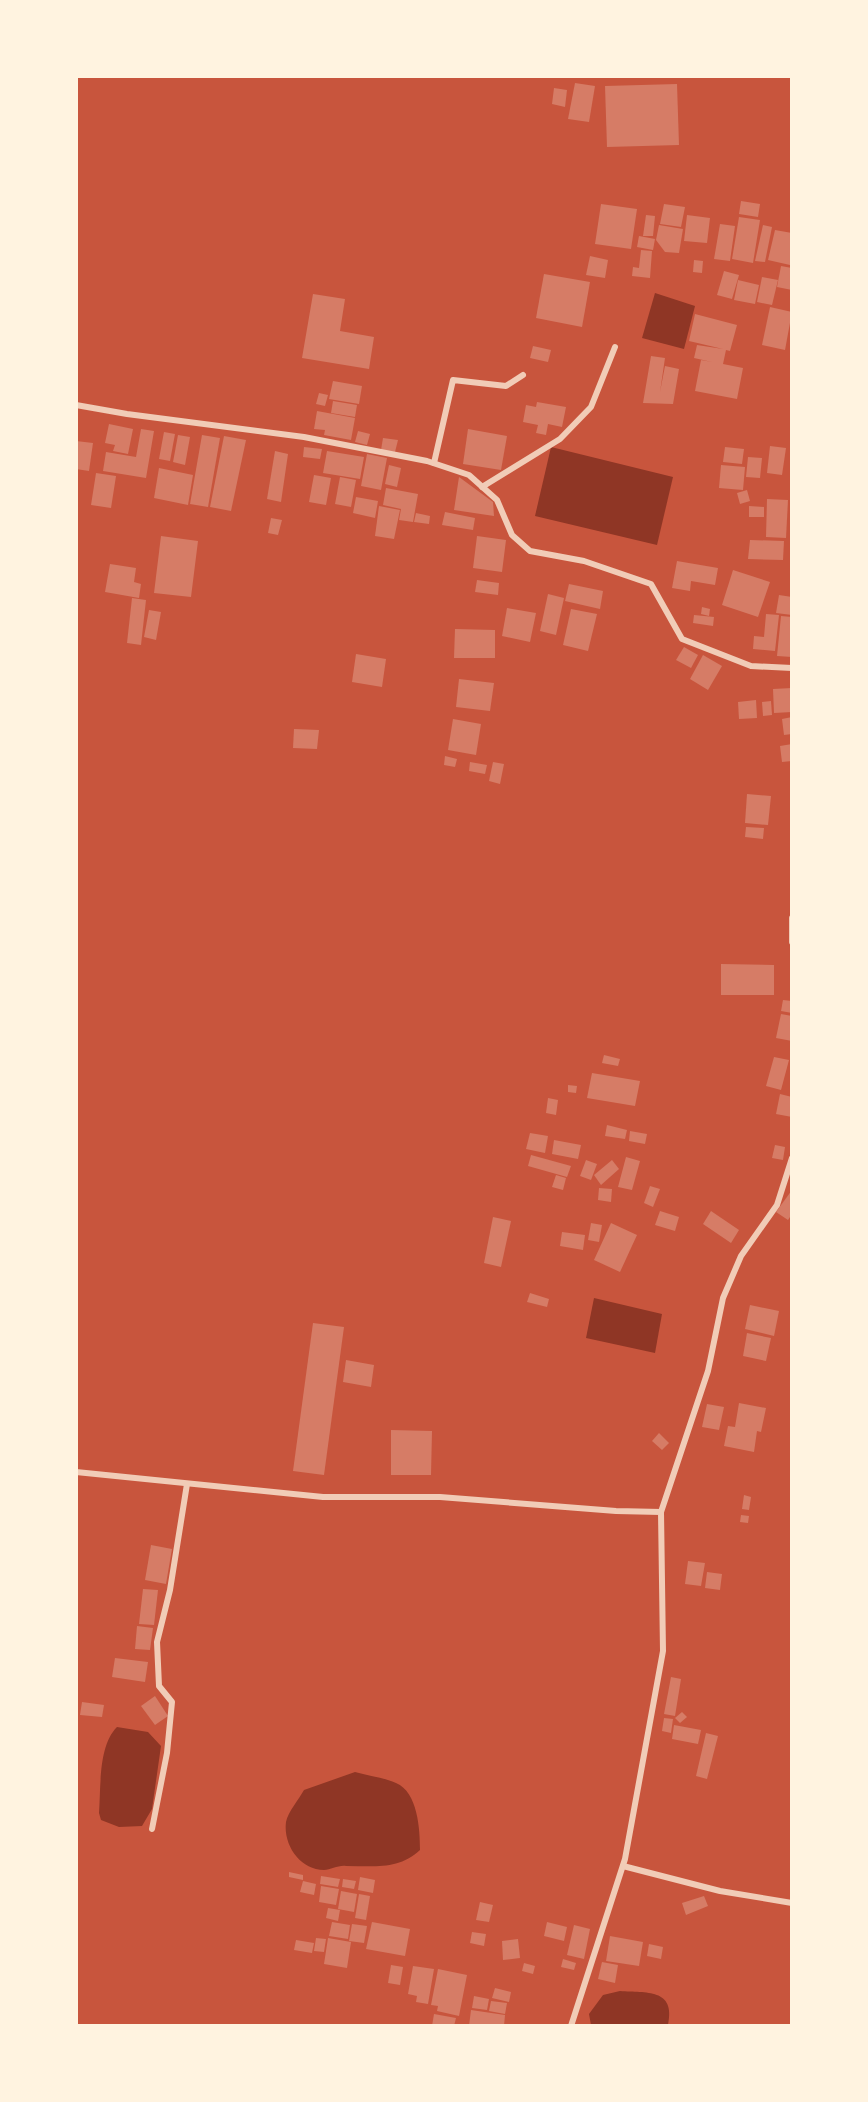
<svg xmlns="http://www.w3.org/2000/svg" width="868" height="2102" font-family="Spectral,serif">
	<rect width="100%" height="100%" fill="#c8553d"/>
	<g fill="#8f3625">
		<path d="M655,293l40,13 -11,43 -42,-11z"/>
		<path d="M551,447l122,30 -16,68 -122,-29z"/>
		<path d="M594,1298l68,16 -7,39 -69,-15z"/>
		<path d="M117,1727l31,5 13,14 -9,63 -10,17 -23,1 -18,-7 -2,-7c2,-26 -1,-67 18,-86z"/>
		<path d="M355,1772c13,4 28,5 41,11 22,9 24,47 24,67 -21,20 -46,16 -74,16 -8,-1 -15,4 -22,4 -24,0 -41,-25 -38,-48 2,-10 13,-23 18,-32z"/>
		<path d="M620,1991c26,2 56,-3 48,34h-77l-2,-11 14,-19z"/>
	</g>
	<g fill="#d67c66">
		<path d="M575,83l20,3 -6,36 -21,-3z"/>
		<path d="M677,84l2,61 -72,2 -2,-61z"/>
		<path d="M554,88l13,2 -2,17 -13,-3z"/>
		<path d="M741,201l19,3 -2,13 -19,-3z"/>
		<path d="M601,204l36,5 -6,40 -36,-5z"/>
		<path d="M664,204l21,3 -4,20 -21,-3z"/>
		<path d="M646,215l9,1 -2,20h-10z"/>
		<path d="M687,215l23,3 -3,25 -23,-2z"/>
		<path d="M739,217l21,3 -7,43 -21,-4z"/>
		<path d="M720,224l15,2 -5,35 -16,-2z"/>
		<path d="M659,225l24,4 -4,24 -14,-1 -9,-12z"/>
		<path d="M763,225l9,2 -7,35 -10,-1z"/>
		<path d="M775,230l17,3 -2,32 -22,-5z"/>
		<path d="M639,236l16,3 -2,11 -16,-3z"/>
		<path d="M641,250l11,1 -2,27 -18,-2 1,-9 6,1z"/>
		<path d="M590,256l18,4 -3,18 -19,-3z"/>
		<path d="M694,260l9,1 -1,12 -9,-1z"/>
		<path d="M781,266l11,2v22l-15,-3z"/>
		<path d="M724,271l15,4 -7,24 -15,-4z"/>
		<path d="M544,274l46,8 -8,45 -46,-9z"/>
		<path d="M762,277l16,3 -6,25 -15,-3z"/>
		<path d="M738,280l21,5 -4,19 -21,-4z"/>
		<path d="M313,294l32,5 -5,32 34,6 -5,32 -67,-11z"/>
		<path d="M770,307l22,5 -7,38 -23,-5z"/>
		<path d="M695,314l42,11 -7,26 -4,-1 -3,14 20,4 -6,31 -42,-8 6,-31 11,2 -18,-4 3,-13 26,4 -34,-8z"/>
		<path d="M533,346l18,4 -3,12 -18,-4z"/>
		<path d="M651,356l14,2 -5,34 5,-26 14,3 -6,35 -30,-1z"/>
		<path d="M333,381l29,5 -3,18 -30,-5z"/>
		<path d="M319,393l9,2 -3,11 -9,-2z"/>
		<path d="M333,401l24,4 -2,12 -24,-4z"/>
		<path d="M537,402l29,5 -4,20 -14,-3 -2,11 -10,-2 2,-8 -15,-3 3,-17 10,2z"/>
		<path d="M317,411l38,7 -4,22 -27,-5 1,-5 -11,-1z"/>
		<path d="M109,424l24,5 -5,25 -15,-3 2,-6 -10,-2z"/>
		<path d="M141,429l13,2 -8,47 -43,-7 3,-19 30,5z"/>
		<path d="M468,429l39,7 -6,34 -38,-6z"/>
		<path d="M358,431l12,3 -3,11 -12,-3z"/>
		<path d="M164,432l11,2 -5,27 -11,-2z"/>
		<path d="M178,435l12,2 -5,28 -12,-3z"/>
		<path d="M202,435l18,3 -12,69 -18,-3z"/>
		<path d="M224,436l22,4 -15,71 -21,-4z"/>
		<path d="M383,438l15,2 -3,12 -14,-2z"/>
		<path d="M76,441l17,2 -4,28 -13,-2z"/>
		<path d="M770,446l16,2 -4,27 -15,-2z"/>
		<path d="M304,447l18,2 -2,10 -17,-2z"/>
		<path d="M725,447l19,2 -2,15 -19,-2z"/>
		<path d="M275,451l13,3 -7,48 -14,-3z"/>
		<path d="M327,451l37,6 -4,22 -37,-6z"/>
		<path d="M367,454l20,4 -6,32 -20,-4z"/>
		<path d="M748,457l14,1 -2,20 -14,-1z"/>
		<path d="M389,465l12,3 -4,19 -12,-3z"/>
		<path d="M721,465l24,2 -2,23 -24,-2z"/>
		<path d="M159,468l34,7 -5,30 -34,-7z"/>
		<path d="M96,473l20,3 -5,32 -20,-3z"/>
		<path d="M314,475l17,3 -5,27 -17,-3z"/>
		<path d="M340,477l16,3 -5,27 -16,-3z"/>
		<path d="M459,477l34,25 1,14 -40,-6z"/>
		<path d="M386,488l32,6 -5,28 -14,-2 2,-11 -18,-4z"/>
		<path d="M747,490l3,11 -10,3 -3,-11z"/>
		<path d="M356,497l22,4 -3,17 -22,-5z"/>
		<path d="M767,499l21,1 -2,38 -20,-1z"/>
		<path d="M379,506l21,4 -6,29 -19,-3z"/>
		<path d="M749,506l15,1v10h-15z"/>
		<path d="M445,512l30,6 -2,12 -31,-5z"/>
		<path d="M416,513l14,3 -1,8 -15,-2z"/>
		<path d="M271,518l11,2 -4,15 -10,-2z"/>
		<path d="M161,536l37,5 -7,56 -37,-4z"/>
		<path d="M477,536l29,4 -4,32 -29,-4z"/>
		<path d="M750,540l34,1 -1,19 -35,-1z"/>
		<path d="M677,561l41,7 -3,17 -24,-4 -1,10 -18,-3z"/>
		<path d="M110,564l26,4 -2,14 7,2 -2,14 -34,-6z"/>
		<path d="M733,570l37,12 -12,35 -36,-12z"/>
		<path d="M477,580l22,3 -1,12 -23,-3z"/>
		<path d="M569,584l34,7 -3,18 -35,-8z"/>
		<path d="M548,594l16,4 -8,37 -16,-4z"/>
		<path d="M779,595l13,2v18l-16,-2z"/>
		<path d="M132,598l14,2 -5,45 -14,-2z"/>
		<path d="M702,607l8,2 -1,7 -8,-2z"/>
		<path d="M507,608l29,5 -6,29 -28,-6z"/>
		<path d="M571,609l26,5 -9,37 -25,-6z"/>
		<path d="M149,610l12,2 -5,28 -12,-3z"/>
		<path d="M766,614l13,1 -4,36 -22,-2 1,-13 10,1z"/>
		<path d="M694,615l20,2 -1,9 -20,-3z"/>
		<path d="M781,616l11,1v40l-15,-1z"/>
		<path d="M455,629l40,1v28h-41z"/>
		<path d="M684,647l14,8 -7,13 -15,-8z"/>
		<path d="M356,654l30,5 -4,28 -30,-5z"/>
		<path d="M703,655l19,11 -14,24 -18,-11z"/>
		<path d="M459,679l35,4 -4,28 -34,-4z"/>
		<path d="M792,688v24l-18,1 -1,-24z"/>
		<path d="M756,700l1,18 -18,1 -1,-17z"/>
		<path d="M771,701l1,14 -9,1 -1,-14z"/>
		<path d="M792,717v17l-8,1 -2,-16z"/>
		<path d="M453,719l28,5 -5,31 -28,-5z"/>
		<path d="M294,729l25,1 -2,19 -24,-1z"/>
		<path d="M792,744v17l-10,1 -2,-16z"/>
		<path d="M445,756l12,3 -2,8 -11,-2z"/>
		<path d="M470,762l17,3 -2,9 -16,-3z"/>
		<path d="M493,762l11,2 -4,20 -11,-3z"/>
		<path d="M747,794l24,2 -3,29 -23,-2z"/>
		<path d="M746,827l18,1 -1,11 -18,-2z"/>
		<path d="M721,964l53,1v30h-53z"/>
		<path d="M783,1000l9,1v12l-11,-2z"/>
		<path d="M781,1014l11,2v25l-16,-3z"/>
		<path d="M604,1055l16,4 -2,7 -16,-3z"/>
		<path d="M774,1057l15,3 -8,30 -15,-4z"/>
		<path d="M592,1073l48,8 -5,25 -48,-8z"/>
		<path d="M568,1085l9,1 -1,7 -8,-1z"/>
		<path d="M780,1094l12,3v20l-16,-3z"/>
		<path d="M548,1098l10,2 -2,15 -10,-2z"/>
		<path d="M607,1125l20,5 -2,9 -20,-3z"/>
		<path d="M630,1131l17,3 -2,10 -16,-3z"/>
		<path d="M530,1133l18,3 -3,17 -19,-4z"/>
		<path d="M554,1140l27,5 -3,14 -26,-5z"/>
		<path d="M775,1145l10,2 -2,13 -11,-2z"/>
		<path d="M531,1155l40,11 -4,11 -39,-11z"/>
		<path d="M626,1157l14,4 -8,29 -14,-3z"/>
		<path d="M586,1160l11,4 -6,16 -11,-4z"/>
		<path d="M612,1160l7,9 -18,16 -7,-10z"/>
		<path d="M556,1175l10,3 -3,12 -11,-3z"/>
		<path d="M650,1186l10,3 -7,18 -9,-4z"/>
		<path d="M599,1188l13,1 -1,13 -13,-2z"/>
		<path d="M792,1190v24l-4,6 -12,-8z"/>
		<path d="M660,1211l19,6 -4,14 -20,-6z"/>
		<path d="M711,1211l28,19 -8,13 -28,-19z"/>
		<path d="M493,1217l18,4 -10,46 -17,-4z"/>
		<path d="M591,1223l11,2 -3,17 -11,-2z"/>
		<path d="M611,1223l26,12 -17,37 -26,-12z"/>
		<path d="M562,1232l23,3 -2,15 -23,-4z"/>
		<path d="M530,1293l19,6 -2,8 -20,-5z"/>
		<path d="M750,1305l29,6 -5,25 -29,-7z"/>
		<path d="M313,1323l31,4 -20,148 -31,-4z"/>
		<path d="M747,1333l24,5 -5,23 -23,-5z"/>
		<path d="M346,1360l28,5 -3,22 -28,-5z"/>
		<path d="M739,1403l27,5 -5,24 -4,-1 -3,21 -30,-6 4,-20 7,1z"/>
		<path d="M707,1404l17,3 -5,23 -17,-3z"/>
		<path d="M391,1430l41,1 -1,44h-40z"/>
		<path d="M659,1433l10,10 -7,7 -10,-9z"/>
		<path d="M744,1495l7,2 -2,13 -7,-1z"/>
		<path d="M741,1515l8,1 -1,7 -8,-1z"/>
		<path d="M151,1545l21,4 -6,35 -21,-4z"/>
		<path d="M688,1561l17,2 -4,23 -16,-2z"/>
		<path d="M707,1572l15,2 -2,16 -15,-2z"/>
		<path d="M143,1589l15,1 -4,35 -15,-1z"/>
		<path d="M137,1626l16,2 -3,22 -15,-1z"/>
		<path d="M115,1658l33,4 -3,20 -33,-5z"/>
		<path d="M671,1677l10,2 -6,37 -11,-2z"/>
		<path d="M155,1696l13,20 -13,9 -14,-19z"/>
		<path d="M82,1702l22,3 -2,12 -22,-2z"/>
		<path d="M682,1712l5,5 -7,6 -5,-5z"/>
		<path d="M664,1718l9,1 -2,14 -9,-2z"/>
		<path d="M674,1725l27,5 -3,14 -26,-5z"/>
		<path d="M706,1733l12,3 -11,43 -11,-3z"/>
		<path d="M289,1872l14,3v5l-14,-3z"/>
		<path d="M321,1876l19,3 -2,8 -18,-3z"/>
		<path d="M360,1877l15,3 -2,13 -15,-3z"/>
		<path d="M343,1879l13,2 -2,8 -12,-2z"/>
		<path d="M303,1881l13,3 -2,11 -14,-3z"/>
		<path d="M321,1886l18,3 -3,16 -17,-3z"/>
		<path d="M341,1891l16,3 -3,18 -16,-3z"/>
		<path d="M359,1894l11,2 -4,24 -11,-2z"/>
		<path d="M704,1896l4,10 -22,9 -4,-12z"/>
		<path d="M480,1902l13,3 -4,17 -13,-2z"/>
		<path d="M328,1908l12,2 -2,11 -12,-3z"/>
		<path d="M332,1922l18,3 -2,14 -19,-3z"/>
		<path d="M372,1922l38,7 -5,27 -39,-7z"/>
		<path d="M547,1922l20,5 -3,14 -20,-5z"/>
		<path d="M352,1924l15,2 -3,17 -15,-2z"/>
		<path d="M574,1925l16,4 -6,30 -17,-4z"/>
		<path d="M472,1932l14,2 -2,12 -14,-3z"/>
		<path d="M610,1936l33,6 -4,24 -33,-5z"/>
		<path d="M316,1938l10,1 -2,13 -10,-1z"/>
		<path d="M328,1938l23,4 -4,26 -23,-4z"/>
		<path d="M518,1939l2,19 -17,2 -1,-19z"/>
		<path d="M296,1940l18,3 -2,10 -18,-3z"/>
		<path d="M649,1944l14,3 -2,12 -14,-3z"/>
		<path d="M563,1959l13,4 -2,7 -13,-3z"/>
		<path d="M602,1962l16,3 -3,18 -17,-4z"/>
		<path d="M524,1963l11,3 -2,8 -11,-3z"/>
		<path d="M391,1965l12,2 -3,18 -12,-2z"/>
		<path d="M413,1966l21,3 -6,35 -12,-2 1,-6 -9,-2z"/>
		<path d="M438,1969l29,6 -8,41 -22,-5 1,-5 -7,-1z"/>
		<path d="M495,1988l16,4 -2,10 -17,-4z"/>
		<path d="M474,1996l15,3 -2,11 -15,-2z"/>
		<path d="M491,2001l16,2 -2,11 -16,-3z"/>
		<path d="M471,2010l34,5 -1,11h-35z"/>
		<path d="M434,2014l22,4 -2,8h-22z"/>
	</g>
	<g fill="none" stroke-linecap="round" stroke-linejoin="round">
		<g stroke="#f1ccb7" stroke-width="6">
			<path d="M76,405l51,9 177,23 123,24 42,14 28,25 15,35 18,16 54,10 67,23 31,55 69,27 41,2"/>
			<path d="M434,463l19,-83 53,6 17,-11"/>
			<path d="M482,487l78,-48 31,-32 24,-60"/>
			<path d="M792,918v24"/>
			<path d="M76,1472l247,25h117l176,14 45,1 2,139 -38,208 -54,167"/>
			<path d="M661,1512l47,-141 15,-73 18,-42 36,-51 15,-47"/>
			<path d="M152,1829l15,-76 5,-51 -13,-16 -2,-44 13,-52 17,-106"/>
			<path d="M623,1866l97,25 72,12"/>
		</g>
	</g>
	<rect width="868" height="2102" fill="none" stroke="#fff3e0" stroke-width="156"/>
</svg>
